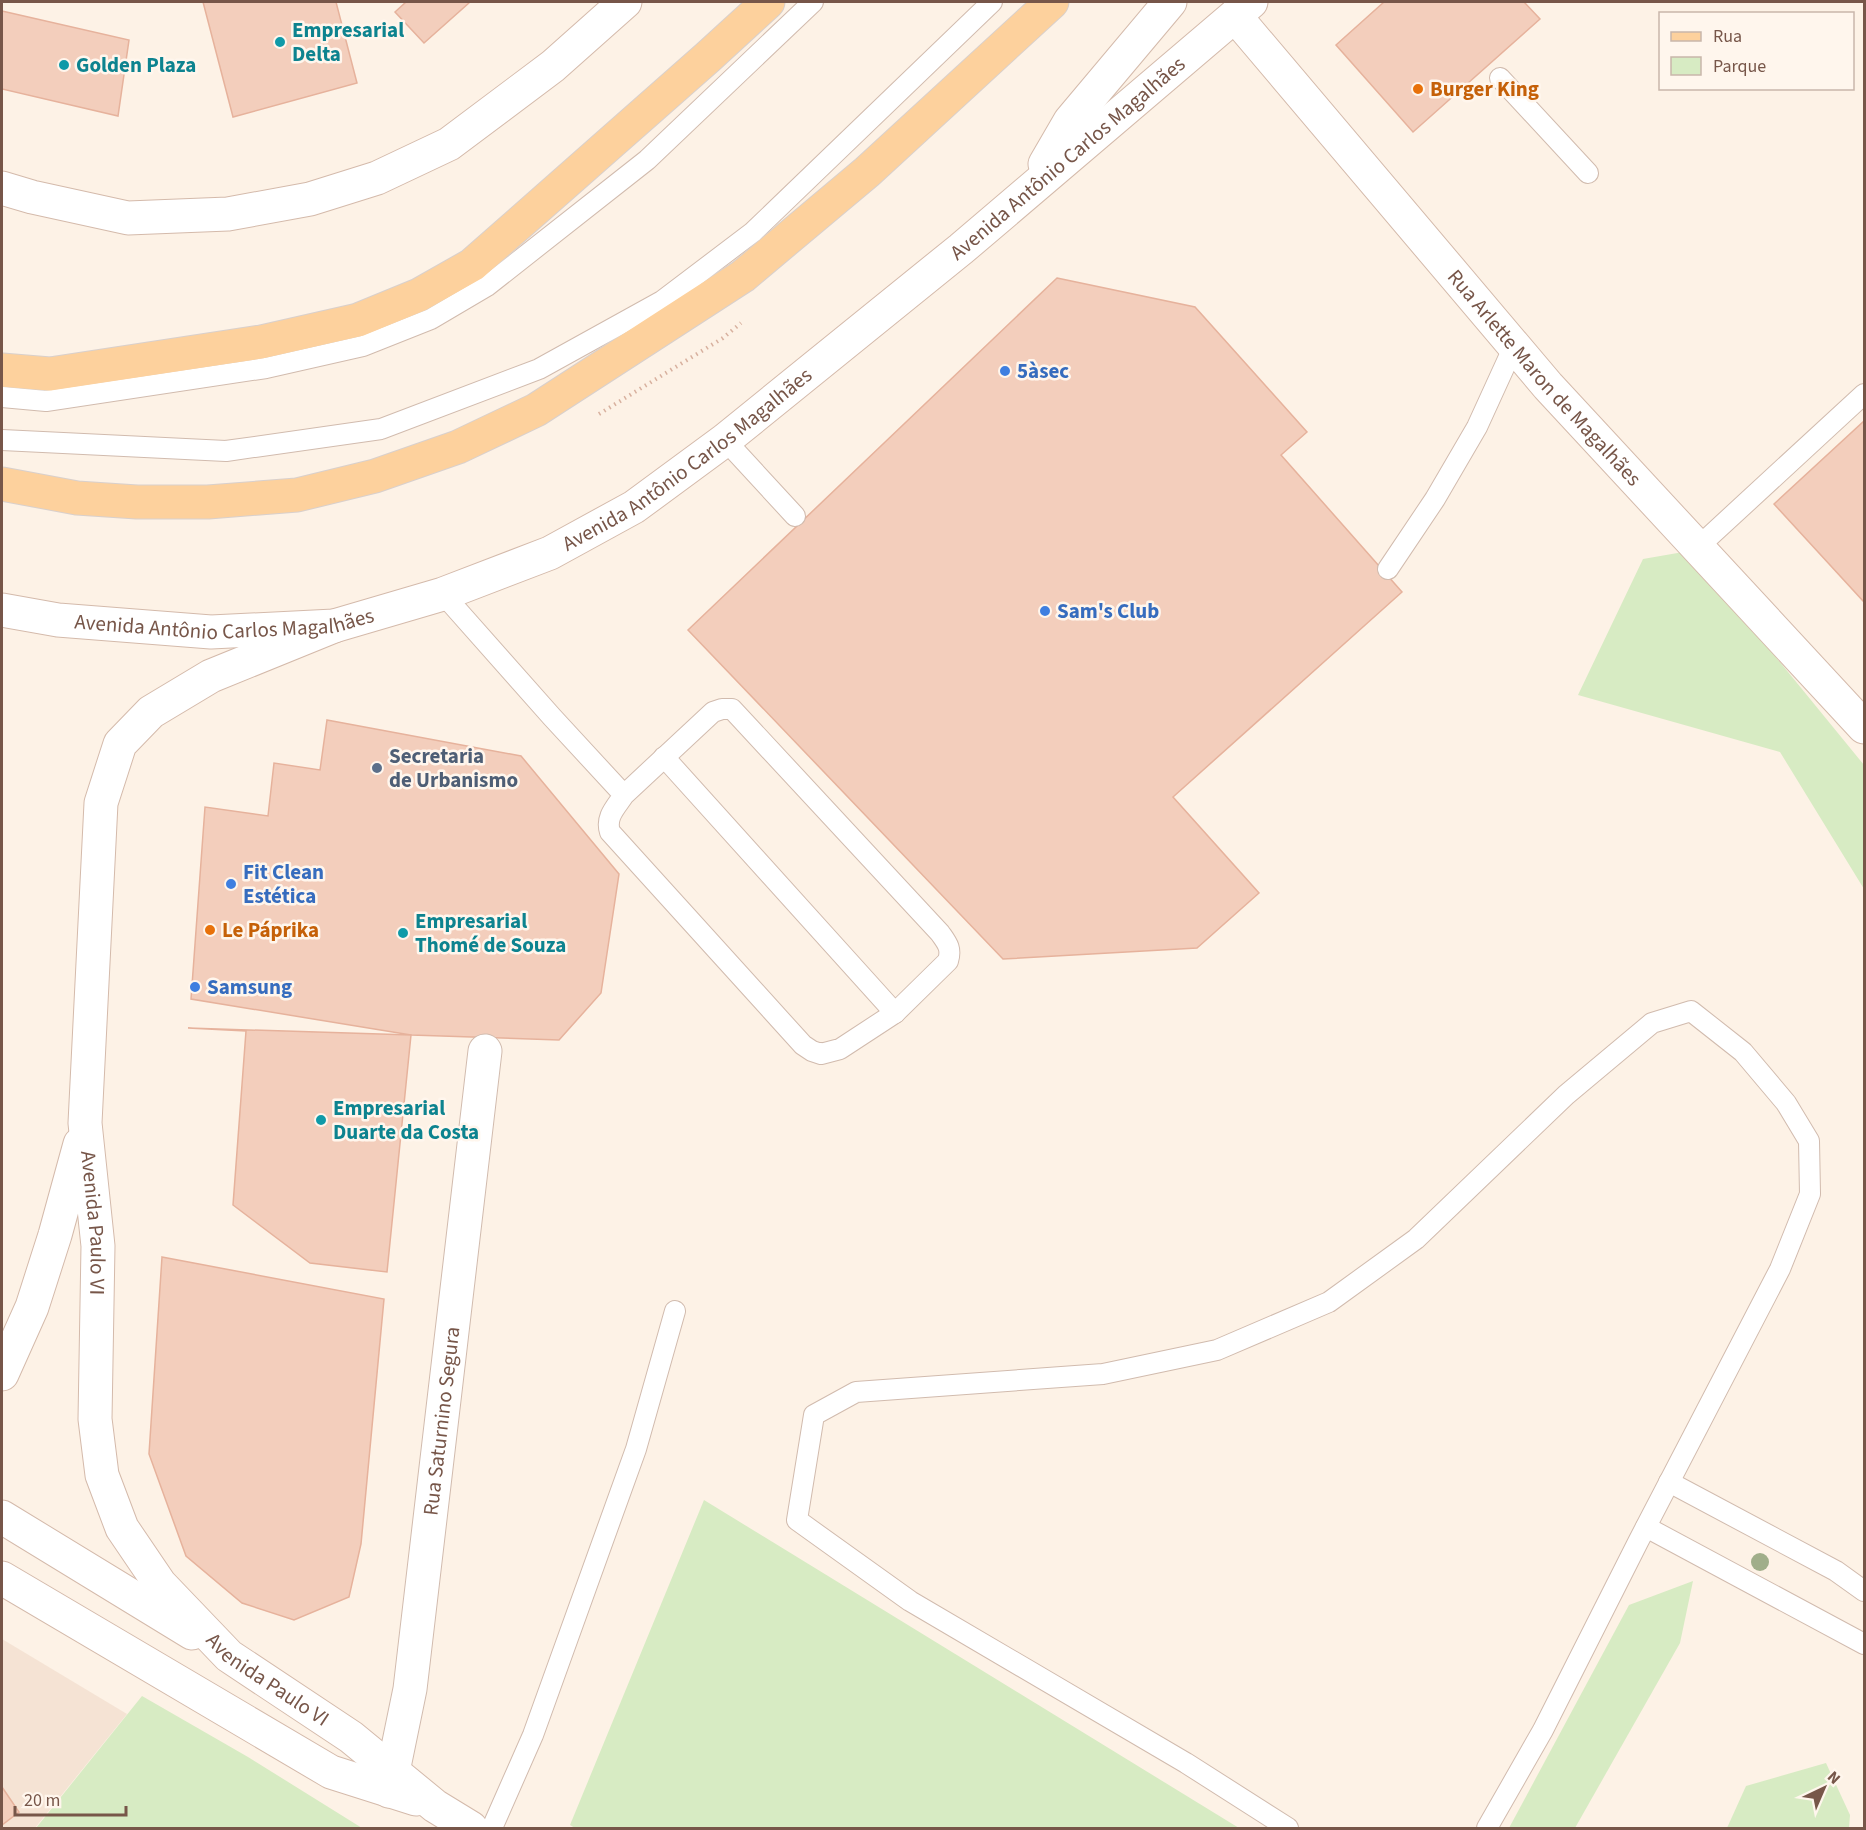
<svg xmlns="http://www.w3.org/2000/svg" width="1866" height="1830" font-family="'Source Sans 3',sans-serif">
	<rect width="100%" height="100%" fill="#fdf2e6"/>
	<path fill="#f5e3d4" d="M2,1639l125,75 -92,114h-33z"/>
	<g fill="#d7ebc3">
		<path d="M1689,551l175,214v124l-84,-137 -202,-57 65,-136z"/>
		<path d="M704,1500l535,328h-664l-5,-3z"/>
		<path d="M1693,1581l-13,62 -105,185h-66l120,-223z"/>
		<path d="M142,1696l106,61 114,71h-326z"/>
		<path d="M1826,1763l24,52 -1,13h-122l19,-42z"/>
	</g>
	<g fill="#f3cebc" stroke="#e6b29c" stroke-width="1.5">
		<path d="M203,2h133l21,81 -124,34z"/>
		<path d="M406,2h64l-46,41 -29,-31z"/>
		<path d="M1384,2h140l16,17 -127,113 -77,-87z"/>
		<path d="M2,11l127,29 -11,76 -116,-27z"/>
		<path d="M1057,278l138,29 112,125 -26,23 121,137 -229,205 86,96 -62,55 -194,11 -315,-329z"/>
		<path d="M1864,421v181l-90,-98z"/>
		<path d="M327,720l194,36 98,118 -18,119 -42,47 -148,-5 -220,-36 14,-192 63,9 6,-53 46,7z"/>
		<path d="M188,1028l223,7 -24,237 -77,-9 -77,-58 13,-174z"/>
		<path d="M162,1257l222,42 -23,245 -12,53 -55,23 -52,-17 -56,-47 -37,-102z"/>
		<path d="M2,1787l17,25 -17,13z"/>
	</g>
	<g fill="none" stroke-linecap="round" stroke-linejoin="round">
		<defs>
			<g id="lane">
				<path d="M1500,78l88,95"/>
				<path d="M2,397l44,4 220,-33 97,-22 68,-27 56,-33 160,-126 166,-158"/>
				<path d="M2,440l224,11 155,-22 158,-60 123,-68 91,-69 239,-230"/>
				<path d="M725,440l70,76"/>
				<path d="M1697,548l167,-154"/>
				<path d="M1388,569l47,-70 42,-72 37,-81"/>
				<path d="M443,594l109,123 72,78 89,-83 9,-3h10l208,224c7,10 12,15 8,28l-53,52 -55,36 -19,5 -9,-3 -9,-6 -193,-213c-5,-15 6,-25 14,-37"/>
				<path d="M664,757l231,256"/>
				<path d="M1669,1482l167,89 28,20"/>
				<path d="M1646,1527l218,117"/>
				<path d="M492,1828l41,-93 103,-286 39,-138"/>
				<path d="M1288,1828l-102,-65 -276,-162 -113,-81 17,-105 42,-23 247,-18 114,-24 112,-48 87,-63 150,-144 86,-72 39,-12 52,41 43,51 23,38 1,53 -30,75 -142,273 -95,188 -56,98"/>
			</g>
			<g id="street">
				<path id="s1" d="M389,1791l21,-102 75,-638"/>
			</g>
			<g id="secondary">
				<path id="s2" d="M1235,16l313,370 316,341"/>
				<path d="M1045,164l25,-43 100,-119"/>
				<path d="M2,188l30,9 96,21 100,-4 82,-15 67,-21 72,-34 104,-78 72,-64"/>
				<path id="s3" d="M2,610l56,10 153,12 123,-6 109,-32 107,-41 84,-46 91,-67 236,-191 290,-247"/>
				<path id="s4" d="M334,626l-123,50 -60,36 -31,32 -19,59 -16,320 13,123 -3,173 7,56 20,53 38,56 69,72 122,81 84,69 36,22"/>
				<path d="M2,1374l30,-67 23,-72 25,-91"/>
				<path d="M2,1517l190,116"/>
				<path d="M2,1578l329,194 85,27"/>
			</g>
			<g id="primary">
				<path d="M2,370l48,4 211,-32 97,-22 61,-25 53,-30 236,-208 60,-55"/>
				<path d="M2,484l75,14 60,4h71l89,-7 78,-19 83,-29 78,-37 207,-134 124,-104 185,-170"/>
			</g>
		</defs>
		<use href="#lane" stroke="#d1bbae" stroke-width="22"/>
		<use href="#street" stroke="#d1bbae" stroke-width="35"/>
		<use href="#secondary" stroke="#d4baab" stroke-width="35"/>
		<use href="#primary" stroke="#d9d0cc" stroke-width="35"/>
		<path stroke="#d8b19f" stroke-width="4" stroke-dasharray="1.5 4.5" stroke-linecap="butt" d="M599,414l124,-76 18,-15"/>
		<use href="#lane" stroke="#fff" stroke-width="20"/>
		<use href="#street" stroke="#fff" stroke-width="33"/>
		<use href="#secondary" stroke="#fff" stroke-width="33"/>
		<use href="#primary" stroke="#fdd19d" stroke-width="33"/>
	</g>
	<circle fill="#a0ae8a" cx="1760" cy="1562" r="9"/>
	<g fill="#0f9aa8" stroke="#fff6ed" stroke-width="2">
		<circle cx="280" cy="42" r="6"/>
		<circle cx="64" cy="65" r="6"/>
		<circle cx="403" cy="933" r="6"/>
		<circle cx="321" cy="1120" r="6"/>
	</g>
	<g fill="#e8710a" stroke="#fff6ed" stroke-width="2">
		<circle cx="1418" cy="89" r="6"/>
		<circle cx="210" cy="930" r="6"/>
	</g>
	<g fill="#3f7fe0" stroke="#fff6ed" stroke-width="2">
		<circle cx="1005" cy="371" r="6"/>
		<circle cx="1045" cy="611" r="6"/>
		<circle cx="231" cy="884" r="6"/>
		<circle cx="195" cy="987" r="6"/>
	</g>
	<circle fill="#5c6f8a" stroke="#fff6ed" stroke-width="2" cx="377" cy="768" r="6"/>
	<g text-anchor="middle" stroke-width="5" stroke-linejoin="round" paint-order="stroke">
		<g font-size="21" font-weight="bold" fill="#0d838f" stroke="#fff6ed" text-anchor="start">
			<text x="292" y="37">Empresarial<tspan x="292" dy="24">Delta</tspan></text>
			<text x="76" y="72">Golden Plaza</text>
			<text x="415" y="928">Empresarial<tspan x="415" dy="24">Thomé de Souza</tspan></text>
			<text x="333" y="1115">Empresarial<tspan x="333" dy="24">Duarte da Costa</tspan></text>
		</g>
		<g font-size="21" font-weight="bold" fill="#c56008" stroke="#fff6ed" text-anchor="start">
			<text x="1430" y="96">Burger King</text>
			<text x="222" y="937">Le Páprika</text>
		</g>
		<g font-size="21" fill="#775649" stroke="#fff6ed">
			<text dy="7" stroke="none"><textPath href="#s3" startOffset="1214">Avenida Antônio Carlos Magalhães</textPath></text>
			<text dy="7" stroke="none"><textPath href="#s2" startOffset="476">Rua Arlette Maron de Magalhães</textPath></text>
			<text dy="7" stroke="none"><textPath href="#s3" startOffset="728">Avenida Antônio Carlos Magalhães</textPath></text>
			<text dy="7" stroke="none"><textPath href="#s3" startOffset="224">Avenida Antônio Carlos Magalhães</textPath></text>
			<text dy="7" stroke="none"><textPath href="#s4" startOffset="730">Avenida Paulo VI</textPath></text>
			<text dy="7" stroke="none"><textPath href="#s1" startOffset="374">Rua Saturnino Segura</textPath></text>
			<text dy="7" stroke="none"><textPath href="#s4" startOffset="1252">Avenida Paulo VI</textPath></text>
		</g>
		<g font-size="21" font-weight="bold" fill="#366cbe" stroke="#fff6ed" text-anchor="start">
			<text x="1017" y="378">5àsec</text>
			<text x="1057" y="618">Sam's Club</text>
			<text x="243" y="879">Fit Clean<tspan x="243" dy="24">Estética</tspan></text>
			<text x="207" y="994">Samsung</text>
		</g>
		<g font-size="21" font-weight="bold" fill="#4e5e75" stroke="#fff6ed" text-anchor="start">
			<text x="389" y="763">Secretaria<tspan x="389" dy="24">de Urbanismo</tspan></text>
		</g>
	</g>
	<rect width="1866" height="1830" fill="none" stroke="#775649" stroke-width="6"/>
	<rect x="1659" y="12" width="195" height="78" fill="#fff6ed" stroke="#c9b6ab" stroke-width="1.5"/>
	<rect x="1671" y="32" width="30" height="9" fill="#fdd19d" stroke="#c9b6ab" stroke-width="1.5"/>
	<text x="1713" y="42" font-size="18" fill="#775649">Rua</text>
	<rect x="1671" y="57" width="30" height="18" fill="#d7ebc3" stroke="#c9b6ab" stroke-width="1.5"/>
	<text x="1713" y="72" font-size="18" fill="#775649">Parque</text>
	<g transform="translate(1824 1788) rotate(44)" stroke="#fff6ed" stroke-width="4.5" paint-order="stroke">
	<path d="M0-4.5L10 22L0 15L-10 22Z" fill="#775649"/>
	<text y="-9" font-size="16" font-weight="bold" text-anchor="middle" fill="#775649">N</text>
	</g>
	<path d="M15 1806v9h111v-9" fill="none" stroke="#775649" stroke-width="3"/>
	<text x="24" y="1806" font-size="18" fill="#775649" stroke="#fff6ed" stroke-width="4.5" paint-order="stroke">20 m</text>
</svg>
